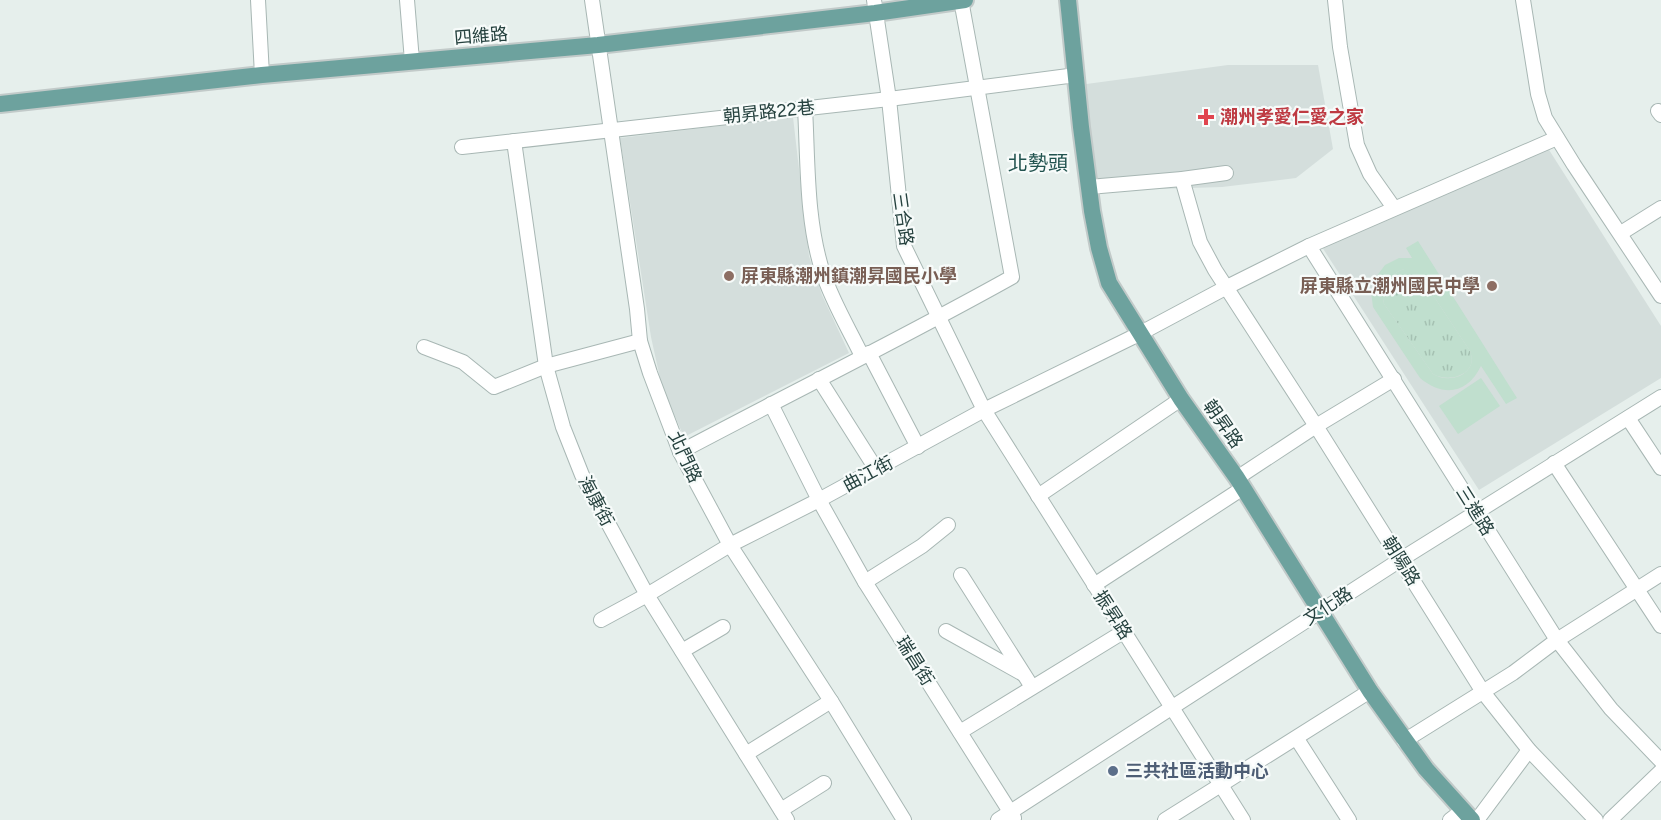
<svg xmlns="http://www.w3.org/2000/svg" width="1661" height="820" font-family="Figtree,'Noto Sans TC',sans-serif">
	<defs>
		<pattern id="grass-tufts" width="24" height="20" patternUnits="userSpaceOnUse" patternTransform="scale(1.5)"><rect width="24" height="20" fill="#c0dfce"/><path d="M3 7l-1-3M5 7V3M7 7l1-3M15 17l-1-3M17 17v-4M19 17l1-3" fill="none" stroke="#a5c1b2"/></pattern>
	</defs>
	<rect width="100%" height="100%" fill="#e6efec"/>
	<g fill="#d4dedc">
		<path d="M1228,65h90l15,84 -37,29 -74,9 -125,4 -18,-106z"/>
		<path d="M793,117l16,139 13,39 27,58 -165,84 -22,-50 -11,-50 -31,-199z"/>
		<path d="M1544,142l117,184v52l-182,112 -157,-243z"/>
	</g>
	<path fill="url(#grass-tufts)" d="M1404,269h7l10,8 49,74c9,22 -19,33 -37,23l-49,-70c-4,-17 3,-29 20,-35z"/>
	<g fill="#c0dfce" fill-rule="evenodd">
		<path d="M1418,241l99,157 -11,6 -25,-38c-13,27 -37,32 -61,12l-47,-71 -2,-15 5,-15 9,-12 14,-7h13l-6,-10zM1404,269l7,1 10,7 49,74c9,22 -19,34 -37,23l-49,-70c-4,-17 3,-29 20,-35z"/>
		<path d="M1481,378l19,28 -42,28 -19,-28z"/>
	</g>
	<g fill="none" stroke-linecap="round" stroke-linejoin="round">
		<defs>
			<g id="minor">
				<path d="M258,0l4,75"/>
				<path d="M407,0l5,61"/>
				<path d="M592,0l45,309 3,32 10,32 30,79 50,93 101,156 73,119"/>
				<path d="M874,0l15,99 15,147 80,164 259,410"/>
				<path d="M1335,0l5,47 17,98 13,29 24,34"/>
				<path d="M1523,0l15,94 7,24 29,47 87,131"/>
				<path d="M805,108c3,54 1,113 18,165 9,28 26,56 39,83"/>
				<path d="M1658,111l3,4"/>
				<path d="M514,141l32,225 17,61 19,48 65,120 140,225"/>
				<path d="M462,147l427,-48 187,-24"/>
				<path d="M1182,179l18,63 15,28 101,156 167,266 46,58 67,70"/>
				<path d="M1089,187l93,-8 44,-6"/>
				<path d="M1621,233l40,-25"/>
				<path d="M1309,246l248,394 54,69 50,52"/>
				<path d="M424,347l39,15 31,25 52,-21 94,-25"/>
				<path d="M869,353l49,94"/>
				<path d="M819,379l57,90"/>
				<path d="M771,404l48,96 46,82 149,236"/>
				<path d="M1628,418l33,50"/>
				<path d="M680,452c111,-59 223,-114 332,-175l-51,-277"/>
				<path d="M1554,463l107,163"/>
				<path d="M1237,478l79,-52 78,-47"/>
				<path d="M1038,496l143,-97"/>
				<path d="M961,575l71,112"/>
				<path d="M865,582l57,-36 26,-21"/>
				<path d="M1094,585l149,-97"/>
				<path d="M601,620l46,-25 83,-50 89,-45 165,-90 155,-76 88,-47 82,-41 248,-108"/>
				<path d="M946,631l77,43"/>
				<path d="M682,651l41,-24"/>
				<path d="M960,732l163,-100"/>
				<path d="M1297,739l52,81"/>
				<path d="M1404,741l109,-68 44,-33 104,-66"/>
				<path d="M746,754l85,-53"/>
				<path d="M781,810l43,-27"/>
				<path d="M998,820l402,-260 261,-163"/>
				<path d="M1165,820l205,-129"/>
				<path d="M1450,820l13,-10"/>
				<path d="M1477,820l52,-70"/>
				<path d="M1610,820l51,-49"/>
			</g>
			<g id="major">
				<path d="M1068,0l13,127 11,84 7,37 10,35 72,116 56,79 133,213 56,78 46,51"/>
				<path d="M0,104l262,-29 336,-30 277,-32 90,-13"/>
			</g>
		</defs>
		<use href="#minor" stroke="#a8b7b4" stroke-width="16"/>
		<use href="#major" stroke="#c2cac9" stroke-width="20"/>
		<use href="#minor" stroke="#fff" stroke-width="14"/>
		<use href="#major" stroke="#6da29e" stroke-width="16"/>
	</g>
	<path fill="#e0444e" stroke="#f7fbfa" stroke-width="2" d="M1203 108h6v6h6v6h-6v6h-6v-6h-6v-6h6z"/>
	<g fill="#8d6e63" stroke="#f7fbfa" stroke-width="2">
		<circle cx="729" cy="276" r="6"/>
		<circle cx="1492" cy="286" r="6"/>
	</g>
	<circle fill="#5c6f8a" stroke="#f7fbfa" stroke-width="2" cx="1113" cy="771" r="6"/>
	<g text-anchor="middle" stroke-width="4.5" stroke-linejoin="round" paint-order="stroke">
		<g font-size="18" fill="#25413e" stroke="#f7fbfa">
			<text transform="translate(481 36) rotate(-5)" y="6">四維路</text>
			<text transform="translate(769 112) rotate(-6)" y="6">朝昇路22巷</text>
			<text transform="translate(903 219) rotate(82)" y="6">三合路</text>
			<text transform="translate(1223 424) rotate(55)" y="6">朝昇路</text>
			<text transform="translate(685 457) rotate(65)" y="6">北門路</text>
			<text transform="translate(868 474) rotate(-28)" y="6">曲江街</text>
			<text transform="translate(596 501) rotate(62)" y="6">海康街</text>
			<text transform="translate(1475 511) rotate(58)" y="6">三進路</text>
			<text transform="translate(1401 561) rotate(58)" y="6">朝陽路</text>
			<text transform="translate(1328 606) rotate(-33)" y="6">文化路</text>
			<text transform="translate(1113 615) rotate(57)" y="6">振昇路</text>
			<text transform="translate(915 661) rotate(58)" y="6">瑞昌街</text>
		</g>
		<g font-size="18" font-weight="bold" fill="#be3a42" stroke="#f7fbfa" text-anchor="start">
			<text x="1220" y="123">潮州孝愛仁愛之家</text>
		</g>
		<g font-size="18" font-weight="bold" fill="#785e54" stroke="#f7fbfa" text-anchor="start">
			<text x="741" y="282">屏東縣潮州鎮潮昇國民小學</text>
			<text x="1480" y="292" text-anchor="end">屏東縣立潮州國民中學</text>
		</g>
		<g font-size="18" font-weight="bold" fill="#4e5e75" stroke="#f7fbfa" text-anchor="start">
			<text x="1125" y="777">三共社區活動中心</text>
		</g>
		<g font-size="20" fill="#21534f" stroke="#f7fbfa">
			<text x="1038" y="170">北勢頭</text>
		</g>
	</g>
</svg>
